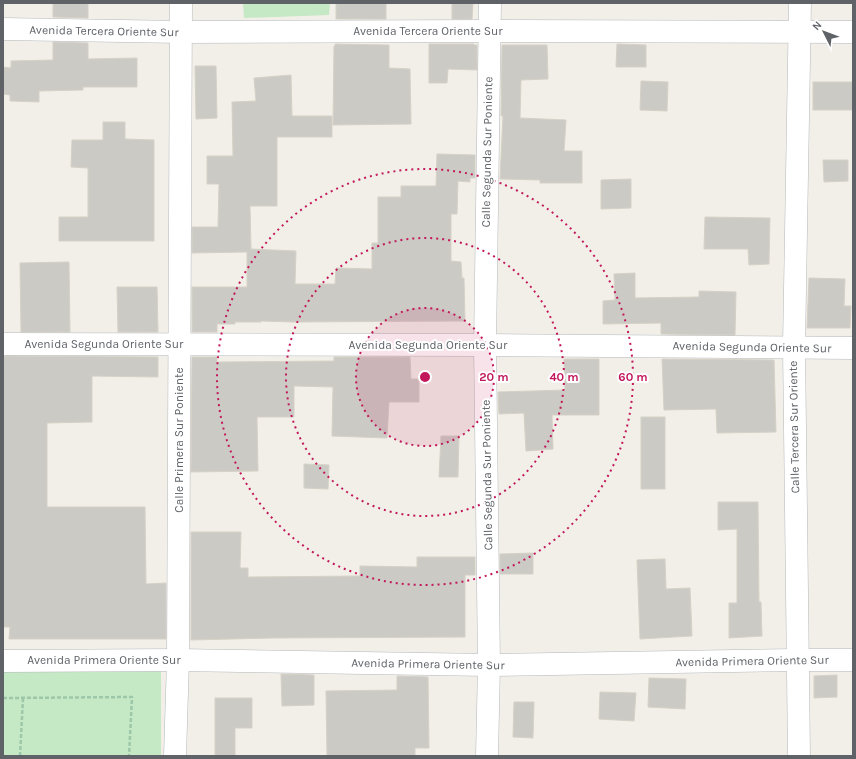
<svg xmlns="http://www.w3.org/2000/svg" width="856" height="759" font-family="Karla,sans-serif">
	<rect width="100%" height="100%" fill="#f1efe8"/>
	<g fill="#c5e8c5">
		<path d="M243,3h87l-1,12 -85,3z"/>
		<rect x="3" y="670" width="158" height="86"/>
	</g>
	<g fill="#cccac5" stroke="#d6d1c6">
		<path d="M53,3h35v15l-35,-1z"/>
		<rect x="336" y="3" width="50" height="16"/>
		<path d="M452,3h21l-1,16h-20z"/>
		<path d="M53,42l35,1v16l49,-1v29h-54v3l-44,1v11l-29,-1v-6l-7,-1v-27l8,1v-7l42,-1z"/>
		<path d="M335,44l54,1v23l21,1 1,55 -78,1 1,-79h1z"/>
		<path d="M429,44h45v1h3v25l-29,-1 -1,14h-18z"/>
		<path d="M617,44l29,1v22h-30z"/>
		<path d="M502,45h45l1,34 -27,1 -1,38 46,2 -2,31h18v32h-42v-3l-40,-1 3,-63h-2z"/>
		<path d="M195,66h21l1,52 -21,1z"/>
		<path d="M291,75l1,41h40v21h-55v69h-27l1,43 45,2 -1,33h40l1,-16 36,1v-26h6v-46h23v-11h35l1,-32 38,1v23h-5v4l-12,-1 -1,33h-6v47l10,1 1,16h2l1,43 -173,1 -31,-1v1h-26v2h-18v8h-25v-45h55v-35l-55,1v-26h26l1,-43h-12v-28h26l-1,-54 24,-1 -2,-23z"/>
		<path d="M641,81l27,1 -1,29 -27,-1z"/>
		<rect x="813" y="82" width="40" height="28"/>
		<path d="M103,122h22v17l29,1v101h-95v-24h29v-49l-17,-1 1,-27h31z"/>
		<path d="M823,160h25v21l-24,1z"/>
		<path d="M631,179v29l-30,1v-29z"/>
		<path d="M705,217l65,1 -1,46 -20,1 -1,-16h-44z"/>
		<path d="M69,262l1,70h-49l-1,-69z"/>
		<path d="M635,273v25l64,-1v-6l37,1 -1,43 -74,-1v-11l-58,1v-23l12,-1 -1,-26z"/>
		<path d="M809,278l36,1 -1,27h7l-1,22h-43z"/>
		<path d="M117,287h40l1,45h-40z"/>
		<path d="M3,356l155,1v20l-66,-1v46l-45,1v84h98l1,77 20,-1v56h-157l1,-12h-7z"/>
		<path d="M192,357h25v5l117,-1v-4h76l1,22h8v23h-30l-2,36 -55,-2 1,-49 -39,-1v31h-37l1,54 -67,1z"/>
		<path d="M564,359h35v56h-47l1,34 -27,2 -2,-38 -25,1 -1,-22 67,-2z"/>
		<path d="M662,359l112,1 2,72 -59,1 -1,-24 -52,1z"/>
		<rect x="641" y="417" width="24" height="72"/>
		<path d="M441,436h18l-1,41h-19z"/>
		<path d="M304,464l25,1 -1,24 -24,-1z"/>
		<path d="M718,502h40l1,100h2l1,34 -33,2v-35h8v-74l-19,1z"/>
		<path d="M191,532h50l-1,36h8v9l112,-1v-10l57,1v-10h58v18h-10v62l-192,1 -82,2z"/>
		<path d="M533,553v21h-33v-20z"/>
		<path d="M665,559l1,30 24,-1 2,48 -52,3 -3,-79z"/>
		<path d="M281,674l33,1v30l-32,1z"/>
		<path d="M837,675v22l-23,1v-22z"/>
		<path d="M397,676l31,1 1,71h-14v8h-88l-1,-65 71,-1z"/>
		<path d="M649,678l37,1 -1,30 -37,-2z"/>
		<path d="M600,692l36,1 -2,28 -35,-2z"/>
		<path d="M215,698h37v30h-17v28h-20z"/>
		<path d="M514,702h20l-1,36 -20,-1z"/>
	</g>
	<g fill="none" stroke-linecap="round" stroke-linejoin="round">
		<defs>
			<g id="street">
				<path d="M3,29l178,3 308,-1 364,1"/>
				<path d="M3,344l482,1 368,3"/>
				<path d="M3,661l175,-1 311,5 308,-5h56"/>
				<path d="M175,756l3,-96 3,-657"/>
				<path d="M487,756l2,-91 -4,-320 5,-342"/>
				<path d="M799,756l-5,-409 6,-344"/>
			</g>
		</defs>
		<use href="#street" stroke="#b5b8bc" stroke-width="23"/>
		<g stroke="#9cc7a9" stroke-width="2.5" stroke-dasharray="4 2" stroke-linecap="butt">
			<path d="M3,698l129,-1 -3,59"/>
			<path d="M20,756l3,-58"/>
		</g>
		<use href="#street" stroke="#fff" stroke-width="22"/>
	</g>
	<circle cx="425" cy="377" r="69" fill="#c2185b" fill-opacity=".12"/>
	<g fill="none" stroke="#c2185b" stroke-width="2" stroke-dasharray="2 4">
		<circle cx="425" cy="377" r="69"/>
		<circle cx="425" cy="377" r="139"/>
		<circle cx="425" cy="377" r="208"/>
	</g>
	<g text-anchor="middle" stroke-width="4" stroke-linejoin="round" paint-order="stroke">
		<g font-size="12" fill="#5f6368" stroke="#fff">
			<text transform="translate(104 31) rotate(1)" y="4">Avenida Tercera Oriente Sur</text>
			<text x="428" y="35">Avenida Tercera Oriente Sur</text>
			<text transform="translate(487 152) rotate(-89)" y="4">Calle Segunda Sur Poniente</text>
			<text x="104" y="348">Avenida Segunda Oriente Sur</text>
			<text x="428" y="349">Avenida Segunda Oriente Sur</text>
			<text transform="translate(752 347) rotate(1)" y="4">Avenida Segunda Oriente Sur</text>
			<text transform="translate(794 427) rotate(-91)" y="4">Calle Tercera Sur Oriente</text>
			<text transform="translate(179 440) rotate(-90)" y="4">Calle Primera Sur Poniente</text>
			<text transform="translate(487 475) rotate(-91)" y="4">Calle Segunda Sur Poniente</text>
			<text x="104" y="664">Avenida Primera Oriente Sur</text>
			<text transform="translate(752 661) rotate(-1)" y="4">Avenida Primera Oriente Sur</text>
			<text transform="translate(428 664) rotate(1)" y="4">Avenida Primera Oriente Sur</text>
		</g>
	</g>
	<circle cx="425" cy="377" r="6" fill="#c2185b" stroke="#fff" stroke-width="2"/>
	<g font-size="12" text-anchor="middle" font-weight="bold" fill="#c2185b" stroke="#fff" stroke-width="4" stroke-linejoin="round" paint-order="stroke">
		<text x="494" y="381">20 m</text>
		<text x="564" y="381">40 m</text>
		<text x="633" y="381">60 m</text>
	</g>
	<rect width="856" height="759" fill="none" stroke="#5f6368" stroke-width="8"/>
	<g transform="translate(824 32) rotate(312)" stroke="#ffffff" stroke-width="3" paint-order="stroke">
	<path d="M0-3L7 15L0 10L-7 15Z" fill="#5f6368"/>
	<text y="-6" font-size="11" font-weight="bold" text-anchor="middle" fill="#5f6368">N</text>
	</g>
</svg>
